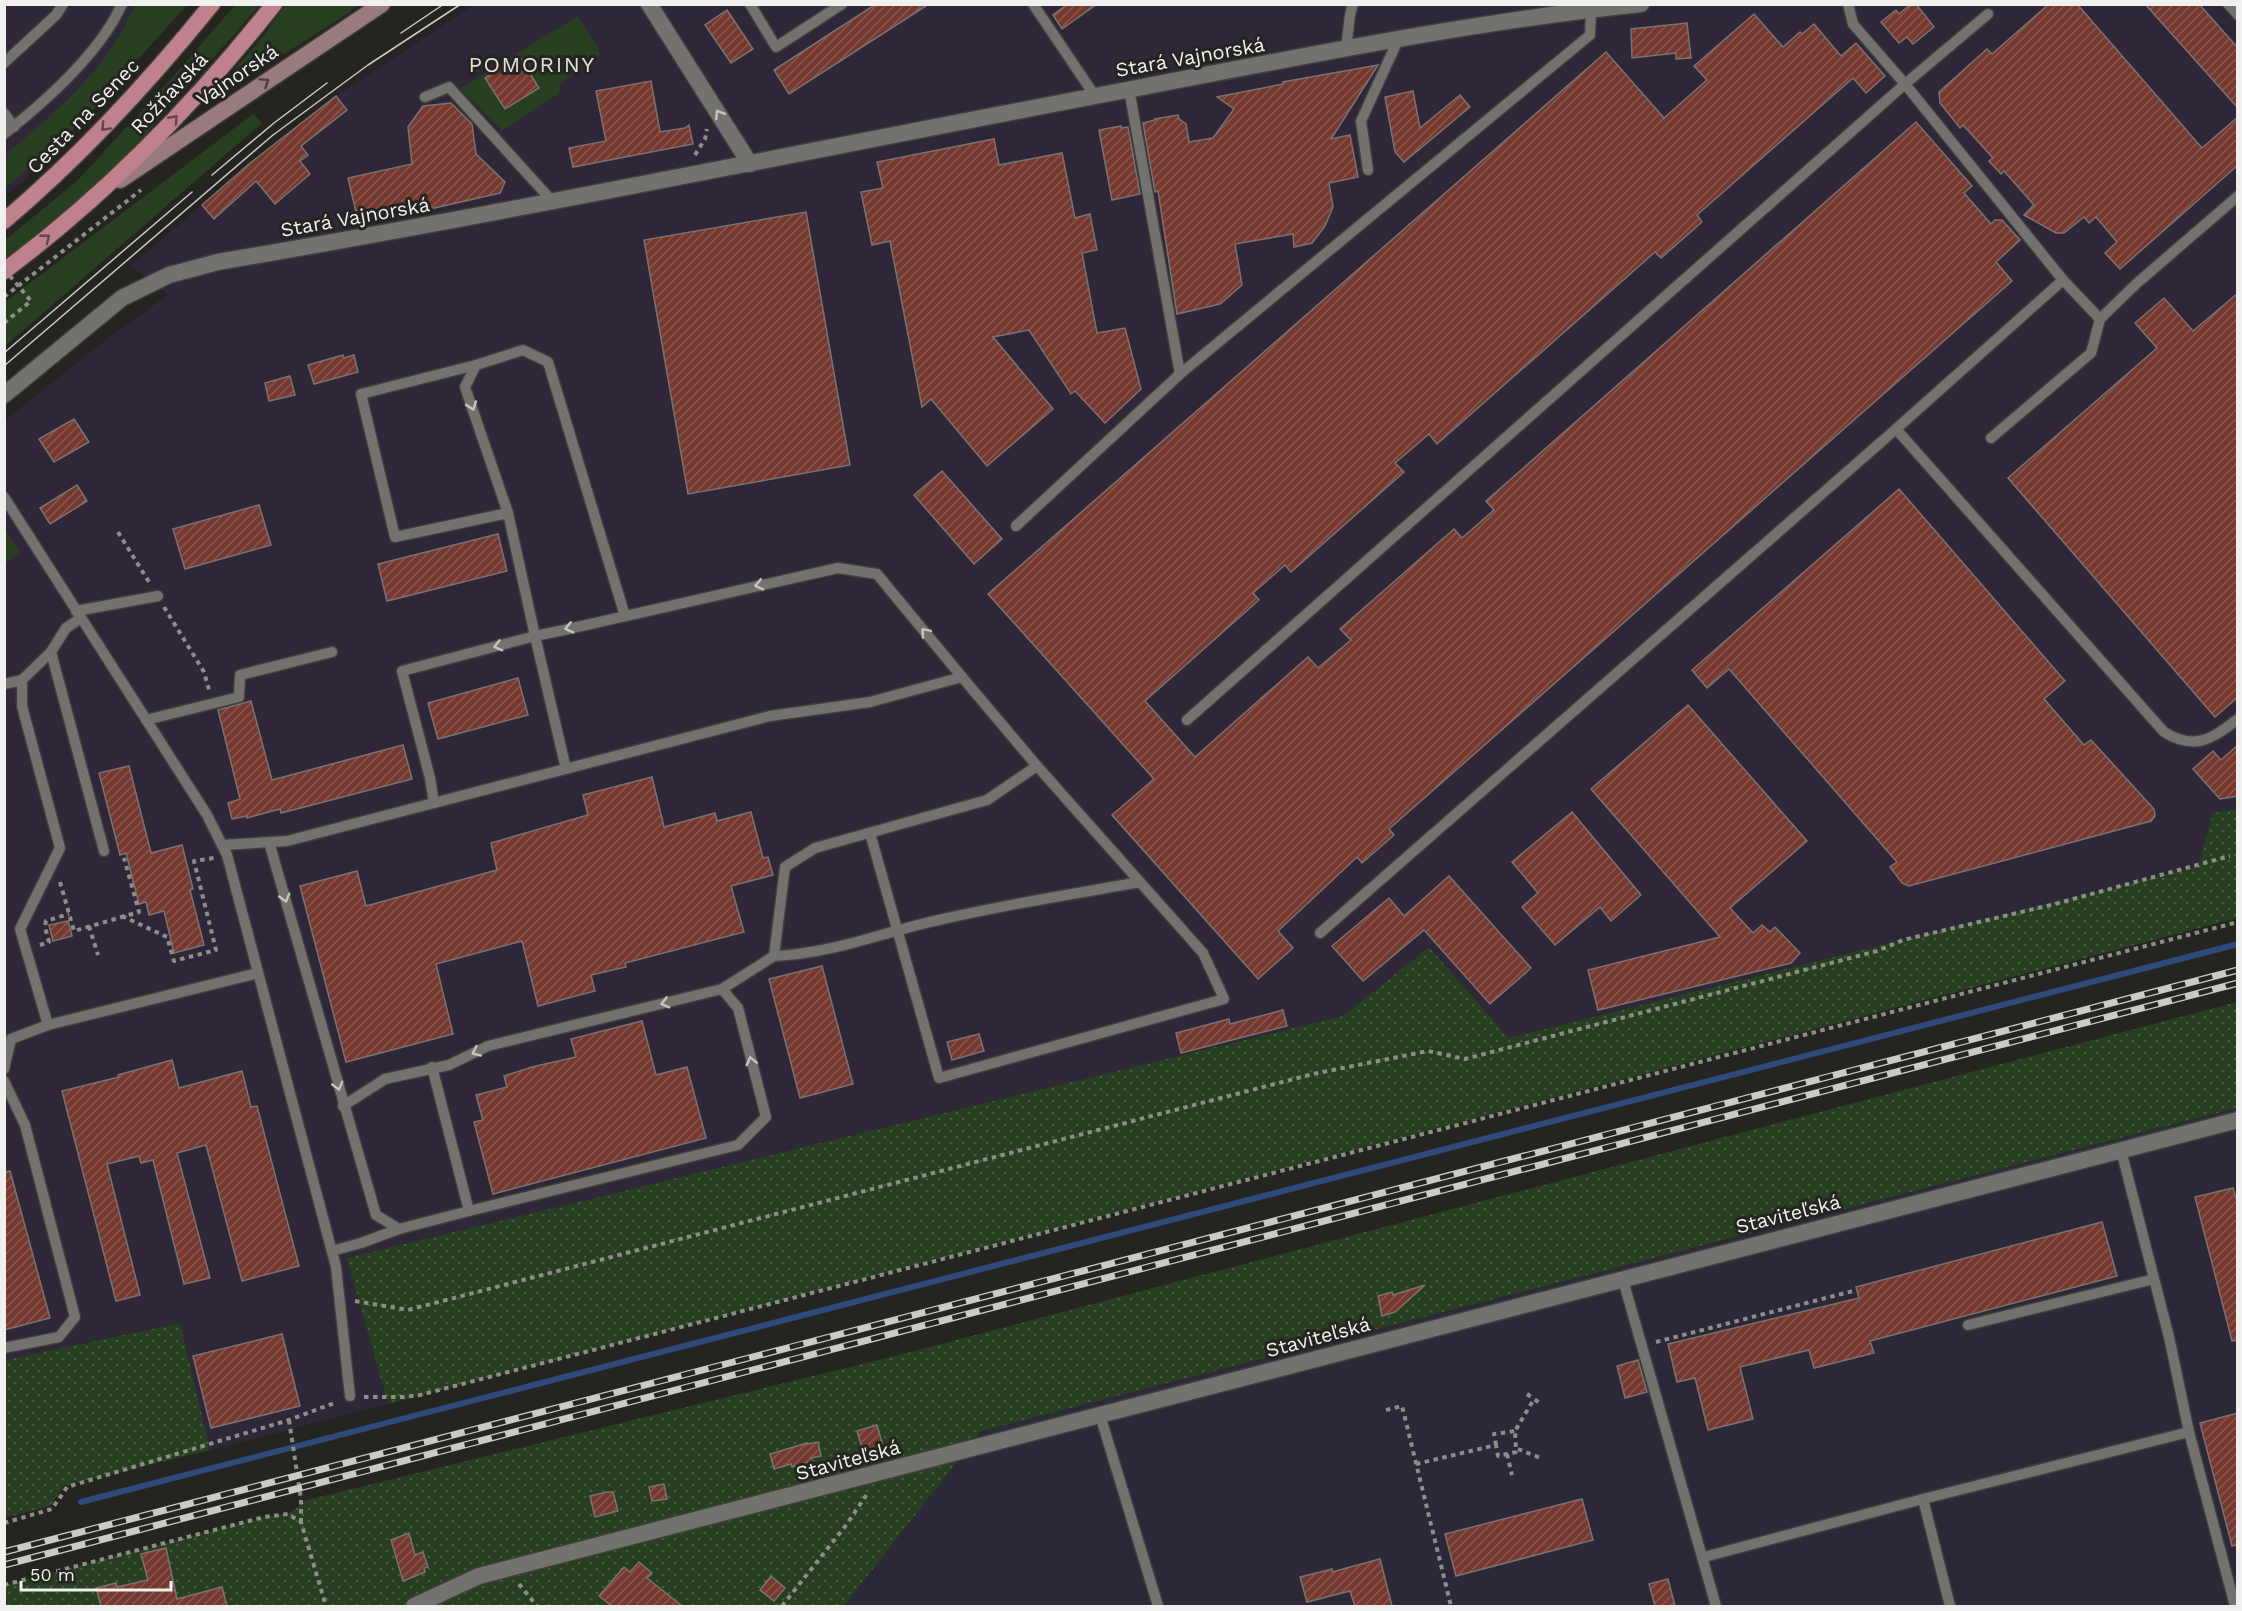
<svg xmlns="http://www.w3.org/2000/svg" width="2242" height="1611" font-family="'Work Sans',sans-serif">
	<defs>
		<pattern id="garden-dots" width="8" height="8" patternUnits="userSpaceOnUse" patternTransform="scale(1.5)"><rect width="8" height="8" fill="#273e20"/><path d="M2 2h.1M6 6h.1" fill="none" stroke="#475a41" stroke-width="1.8" stroke-linecap="round"/></pattern>
		<pattern id="building-hatch" width="6" height="6" patternUnits="userSpaceOnUse" patternTransform="scale(1.5)"><rect width="6" height="6" fill="#75382f"/><path d="M-1 1l2-2M0 6l6-6M5 7l2-2" fill="none" stroke="#89554d"/></pattern>
	</defs>
	<rect width="100%" height="100%" fill="#252421"/>
	<g fill="#2f2737">
		<path d="M5,5h175l-155,174 -20,17z"/>
		<path d="M473,5h1764l1,804 -25,4 -15,53 -689,172 -80,-91 -86,69 -995,242 40,146 -178,46 -31,-127 -174,37v-940l94,-75 69,-50 -37,-29 118,-102 87,-68z"/>
	</g>
	<path fill="#2d2838" d="M2237,1108v498h-1393l137,-175z"/>
	<g fill="#273e20">
		<path d="M286,4l73,1 -21,15 -118,74 -6,-2 47,-53z"/>
		<path d="M135,5h52l-109,121 -73,62v-33c39,-33 79,-66 108,-109 9,-13 15,-28 22,-41z"/>
		<path d="M235,5h25l-145,164 -110,91v-20l72,-59 100,-109z"/>
		<path d="M578,16l20,31 2,9 -41,28 1,9 -58,38 -42,-43z"/>
		<path d="M253,114l9,9 -257,223v-44z"/>
		<path d="M4,528l16,24 -15,12h-1z"/>
	</g>
	<g fill="url(#garden-dots)">
		<path d="M2237,809v109l-1849,486 -41,-146 996,-242 86,-69 80,91 689,-172 15,-53z"/>
		<path d="M2237,1002v106l-1256,323 -137,175h-839v-21l259,-68 24,-3 19,-14 596,-146z"/>
		<path d="M180,1323l30,127 -146,36 -14,20 -45,12v-158z"/>
	</g>
	<g fill="none" stroke-linecap="round" stroke-linejoin="round">
		<path stroke="#2f497a" stroke-width="6" d="M81,1502l2157,-558"/>
	</g>
	<g fill="url(#building-hatch)" stroke="#797473" stroke-width="1.5">
		<path d="M876,4h53l-140,90 -15,-24z"/>
		<path d="M1068,4h29l-35,25 -9,-14z"/>
		<path d="M1911,4h5l18,23 -21,17 -6,-7 -8,6 -18,-21 15,-12 3,4z"/>
		<path d="M2049,4h28l125,144 36,-31v48l-118,104 -15,-16 12,-11 -21,-25 -7,6 -5,-6 -20,16h-8l-32,-18 10,-10 -30,-34 -3,3 -12,-13 4,-3 -30,-33 -3,3 -20,-25 -1,-11 48,-43 5,5z"/>
		<path d="M2145,4h54l39,44v60z"/>
		<path d="M727,10l26,39 -22,14 -26,-38z"/>
		<path d="M1754,14l29,33 17,-15 2,2 12,-10 27,32 15,-13 29,33 -19,17 -13,-15 -156,137 5,7 -41,36 -6,-6 -218,192 -8,-10 -34,29 9,9 -113,100 -6,-7 -32,28 6,7 -114,101 50,56 113,-100 10,11 33,-28 -11,-11 114,-100 8,9 32,-28 -8,-9 430,-379 56,64 -8,7 27,31 4,-4h7l18,20 -24,22 16,19 -623,548 5,6 -32,28 -5,-6 -79,74 15,17 -35,31 -146,-164 42,-36 -166,-185 618,-542 58,66 43,-38 -13,-14z"/>
		<path d="M1687,23l4,35 -15,1v-6l-44,5 -1,-29z"/>
		<path d="M519,56l20,32 -34,21 -20,-31z"/>
		<path d="M1378,65l-47,74 19,-4 8,42 -29,6 4,24 -8,19 -13,17 -18,4 -1,-13 -58,10 7,41 -22,19 -43,10 -19,-123 -3,1 -12,-69 12,-3v-1l23,-4 1,4 7,5 3,18 24,-4 21,-29 -17,-12 66,-13v-2z"/>
		<path d="M651,81l9,51 25,-4 4,-3 4,19 -120,23 -4,-19 37,-7 -10,-50z"/>
		<path d="M1413,91l7,37 40,-33 10,12 -66,55 -9,-10 -10,-55z"/>
		<path d="M336,96l11,14 -46,36 7,9 -8,6 10,13 -35,30 -19,-23 -42,38 -12,-14 47,-41z"/>
		<path d="M451,103l21,21 4,30 29,28 -5,11 -141,32 -11,-47 64,-14 -4,-37 15,-21z"/>
		<path d="M1121,126v2l7,-1 12,67 -28,6 -13,-70z"/>
		<path d="M994,139l5,26 63,-12 13,65 15,-4 7,36 -15,3 15,80 28,-5 16,61 -36,34 -30,-32 -4,3 -42,-64 -36,7 60,72 -66,57 -56,-67 -9,8 -32,-166 -18,4 -11,-53 22,-4 -6,-26z"/>
		<path d="M806,212l44,253 -162,29 -44,-254z"/>
		<path d="M2238,293v404l-23,20 -207,-239 149,-130 -22,-25 29,-25 29,33z"/>
		<path d="M343,355l1,3 10,-3 4,17 -44,12 -6,-19z"/>
		<path d="M290,376l5,19 -26,6 -4,-18z"/>
		<path d="M74,419l15,23 -35,20 -15,-23z"/>
		<path d="M942,471l60,68 -28,25 -60,-69z"/>
		<path d="M77,485l10,16 -37,23 -10,-16z"/>
		<path d="M1899,489l166,192 -21,18 40,46 7,-5 63,69 1,7 -4,5 -242,65 -7,-3 -12,-16 7,-5 -168,-193 -22,19 -15,-18z"/>
		<path d="M259,505l12,40 -86,24 -12,-40z"/>
		<path d="M498,534l9,37 -120,30 -9,-37z"/>
		<path d="M518,678l10,37 -90,24 -10,-36z"/>
		<path d="M251,701l21,79 131,-35 9,34 -131,34 -1,-4 -33,9v-2l-15,3 -4,-16 12,-4 -22,-89z"/>
		<path d="M1688,705l119,136 -77,67 23,25 9,-8 8,7 5,-5 25,26 -9,10 -193,47 -10,-40 132,-33 -129,-148z"/>
		<path d="M2238,745v51l-18,3 -27,-30 20,-18 8,9z"/>
		<path d="M129,766l22,87 31,-8 11,44 -3,1 14,55 -30,8 -10,-42 -15,4 -3,-13 -7,2 -13,-51 -6,2 -21,-82z"/>
		<path d="M652,777l12,50 51,-14 2,8 34,-9 12,46 5,-1 5,18 -42,11 13,46 -119,31 1,4 -35,8 4,16 -57,15 -16,-65 -86,23 17,70 -107,28 -46,-176 57,-15 9,35 131,-36 -6,-27 97,-28 -5,-20z"/>
		<path d="M1572,812l69,83 -30,26 -11,-14 -45,38 -33,-38 16,-14 -26,-31z"/>
		<path d="M1449,876l82,92 -41,36 -66,-74 -61,51 -31,-35 57,-48 15,18z"/>
		<path d="M68,921l4,15 -19,5 -4,-16z"/>
		<path d="M822,966l31,118 -53,14 -31,-119z"/>
		<path d="M1283,1010l4,16 -106,27 -5,-20 53,-14 1,5z"/>
		<path d="M642,1021l14,54 31,-8 19,71 -213,56 -19,-72 9,-2 -7,-25 31,-8 -3,-11 28,-9 44,-10 -5,-18z"/>
		<path d="M979,1034l5,17 -32,9 -5,-18z"/>
		<path d="M172,1060l7,28 63,-17 9,36 6,-1 42,160 -57,15 -36,-136 -29,8 33,125 -26,6 -31,-124 -12,3 -2,-7 -32,8 33,131 -24,6 -54,-210 57,-14 -1,-2z"/>
		<path d="M10,1171l40,147 -46,12v-158z"/>
		<path d="M2233,1188l5,17v135l-6,1 -37,-144z"/>
		<path d="M2102,1222l15,54 -247,65 4,12 -60,15 -5,-18 -69,17 13,52 -45,11 -13,-52 -18,4 -9,-38 191,-46 -3,-11z"/>
		<path d="M1425,1285l-30,27 -13,4 -4,-20 14,-4 1,3z"/>
		<path d="M282,1334l18,72 -89,22 -18,-72z"/>
		<path d="M1638,1360l9,32 -22,6 -8,-32z"/>
		<path d="M2238,1413v132l-6,1 -32,-123z"/>
		<path d="M877,1425l6,21 -20,5 -6,-20z"/>
		<path d="M818,1442l3,14 -10,2 1,3 -20,6 -1,-3 -17,5 -4,-15 37,-11v1z"/>
		<path d="M664,1484l3,15 -15,2 -3,-14z"/>
		<path d="M607,1492h6l5,19 -23,6 -5,-21z"/>
		<path d="M1582,1499l11,41 -137,36 -11,-42z"/>
		<path d="M409,1533l6,22 8,-3 5,15 -4,1 1,4 -22,9 -12,-41z"/>
		<path d="M166,1548l11,51 45,-12 5,19h-126l-5,-18 20,-5 1,4 31,-7 -7,-26z"/>
		<path d="M1380,1559l12,47h-37l-5,-15 -43,11 -7,-25 32,-8v3z"/>
		<path d="M639,1562l13,11 -5,5 35,28h-70l-13,-10 25,-29 6,5z"/>
		<path d="M771,1576l14,12 -11,13 -14,-11z"/>
		<path d="M1668,1579l7,27h-20l-6,-22z"/>
	</g>
	<g fill="none" stroke-linecap="round" stroke-linejoin="round">
		<defs>
			<g id="service">
				<path d="M750,4l26,43 66,-43"/>
				<path d="M1033,4l62,92"/>
				<path d="M2228,4l10,11"/>
				<path d="M1346,49l4,-34 3,-11"/>
				<path d="M4,63l52,-48 7,-11"/>
				<path d="M1129,89l51,285"/>
				<path d="M425,97l24,-10 104,115"/>
				<path d="M4,113l10,14"/>
				<path d="M4,134c42,-33 96,-81 118,-130"/>
				<path d="M1368,170l-7,-49 37,-81"/>
				<path d="M2063,280l37,39 36,-35 102,-88"/>
				<path d="M476,365l-115,29 34,143 113,-24"/>
				<path d="M1896,429l268,303c31,19 48,7 74,-13"/>
				<path d="M1991,438l100,-85 9,-34"/>
				<path d="M4,497l203,318 20,40 109,412 14,129"/>
				<path d="M1016,526l164,-152 410,-339 1,-26"/>
				<path d="M76,611l82,-15"/>
				<path d="M81,618l-15,10 -15,24 53,199"/>
				<path d="M4,684l18,-4"/>
				<path d="M146,720l93,-23 1,-22 92,-23"/>
				<path d="M1187,720l718,-636 83,-70"/>
				<path d="M566,769l-31,-133 29,-6 274,-62 39,6 85,103"/>
				<path d="M434,803l-4,-25 -28,-107 133,-35 -27,-123 -43,-126 11,-22 47,-15 25,12 77,254"/>
				<path d="M870,833l69,245 285,-79 -21,-46 -166,-187"/>
				<path d="M269,842l107,373 23,14 -38,14 -29,8"/>
				<path d="M222,845l65,-4 483,-125 100,-14 92,-25 75,89 -50,34 -172,48 -30,19 -11,89 -52,33 -234,57 -39,19 -64,14 -42,27"/>
				<path d="M1320,933l576,-504 167,-149 -158,-196 -52,-60 -5,-20"/>
				<path d="M774,956c58,-2 112,-25 169,-37 65,-15 131,-25 197,-37"/>
				<path d="M48,1025l-28,-96 40,-81 -38,-142v-26l29,-28"/>
				<path d="M4,1069l7,-30 37,-14 210,-52"/>
				<path d="M4,1081l21,44 50,192 -16,20 -55,11"/>
				<path d="M2121,1150l48,187 20,95 46,174"/>
				<path d="M469,1211l269,-66 28,-28 -28,-109 -16,-19"/>
				<path d="M399,1229l70,-18 -37,-144"/>
				<path d="M1623,1280l93,326"/>
				<path d="M1968,1325l186,-46"/>
				<path d="M1100,1415l58,191"/>
				<path d="M1923,1499l27,107"/>
				<path d="M1704,1557l219,-58 266,-67"/>
			</g>
			<g id="minor">
				<path d="M649,4l101,160"/>
				<path d="M4,395l118,-97 47,-23 49,-13c305,-52 609,-115 914,-173 168,-32 338,-67 509,-85"/>
				<path d="M414,1606l65,-30 1759,-456"/>
			</g>
			<path id="secondary" d="M120,180l262,-176"/>
			<g id="primary">
				<path d="M4,221c77,-65 145,-139 208,-217"/>
				<path d="M4,271c102,-76 191,-167 270,-267"/>
			</g>
		</defs>
		<use href="#service" stroke="#403f3c" stroke-width="13"/>
		<use href="#minor" stroke="#403f3c" stroke-width="19"/>
		<use href="#secondary" stroke="#403f3c" stroke-width="19"/>
		<use href="#primary" stroke="#403f3c" stroke-width="19"/>
		<g stroke="#8d8d8a" stroke-width="4" stroke-dasharray="4.5 4.5" stroke-linecap="butt">
			<path d="M695,155l10,-16 2,-10"/>
			<path d="M4,297l137,-107"/>
			<path d="M4,323l27,-22"/>
			<path d="M118,532l31,50"/>
			<path d="M164,607l40,65 5,18"/>
			<path d="M60,882l14,49 65,-19 -15,-54"/>
			<path d="M122,916l45,21 7,24 42,-11 -22,-89 20,-3"/>
			<path d="M89,926l9,29"/>
			<path d="M40,945l9,-3 -4,-15 1,-6 23,-7"/>
			<path d="M355,1301l53,9 905,-236 115,-23 37,8 412,-108 26,-11 152,-36 175,-48"/>
			<path d="M1656,1342l197,-51"/>
			<path d="M1527,1394l7,5"/>
			<path d="M364,1397h40l16,-2 1818,-473"/>
			<path d="M1386,1410l16,-4 49,200"/>
			<path d="M289,1420l12,79v22"/>
			<path d="M1496,1445l-2,-11 21,-3"/>
			<path d="M1518,1449l25,10"/>
			<path d="M1507,1454l5,21"/>
			<path d="M1416,1464l80,-19 2,11 18,-4 -1,-21 19,-32 6,4"/>
			<path d="M4,1523l48,-14 15,-22 222,-67 48,-18"/>
			<path d="M519,1584l18,22"/>
			<path d="M4,1585l260,-68 24,-3 13,8 25,84"/>
			<path d="M782,1606l65,-82 20,-30"/>
		</g>
		<use href="#service" stroke="#73726e" stroke-width="10"/>
		<use href="#minor" stroke="#73726e" stroke-width="16"/>
		<use href="#secondary" stroke="#997a7d" stroke-width="16"/>
		<use href="#primary" stroke="#bf818b" stroke-width="16"/>
		<g stroke="#cacac8" stroke-width="1.5">
			<path d="M401,33l43,-29"/>
			<path d="M212,175l62,-52 53,-40"/>
			<path d="M4,353l188,-161"/>
			<path d="M4,366l269,-231 95,-70 93,-61"/>
		</g>
		<defs>
			<g id="rail">
				<path d="M4,1552l2234,-582"/>
				<path d="M4,1565l2234,-582"/>
			</g>
		</defs>
		<use href="#rail" stroke="#cacac8" stroke-width="7"/>
		<use href="#rail" stroke="#252421" stroke-width="4.5" stroke-dasharray="14" stroke-linecap="butt"/>
		<path stroke="#8d8d8a" stroke-width="4" stroke-dasharray="4.5 4.5" stroke-linecap="butt" d="M4,269l27,32"/>
	</g>
	<defs><path id="oneway-chevron" d="M-2-3.5L2.5 0L-2 3.5" fill="none" stroke-width="1.6" stroke-linecap="round" stroke-linejoin="round" transform="scale(1.5)"/></defs>
	<use stroke="#483e3d" href="#oneway-chevron" transform="translate(265 82) rotate(-34)"/>
	<g stroke="#c4c4c1">
		<use href="#oneway-chevron" transform="translate(719 114) rotate(-122)"/>
		<use href="#oneway-chevron" transform="translate(472 406) rotate(71)"/>
		<use href="#oneway-chevron" transform="translate(759 585) rotate(167)"/>
		<use href="#oneway-chevron" transform="translate(569 628) rotate(167)"/>
		<use href="#oneway-chevron" transform="translate(925 632) rotate(-130)"/>
		<use href="#oneway-chevron" transform="translate(498 646) rotate(165)"/>
		<use href="#oneway-chevron" transform="translate(285 898) rotate(74)"/>
		<use href="#oneway-chevron" transform="translate(665 1003) rotate(166)"/>
		<use href="#oneway-chevron" transform="translate(476 1052) rotate(155)"/>
		<use href="#oneway-chevron" transform="translate(751 1061) rotate(-104)"/>
		<use href="#oneway-chevron" transform="translate(338 1086) rotate(74)"/>
	</g>
	<g stroke="#63494b">
		<use href="#oneway-chevron" transform="translate(174 119) rotate(-48)"/>
		<use href="#oneway-chevron" transform="translate(105 127) rotate(133)"/>
		<use href="#oneway-chevron" transform="translate(46 238) rotate(-39)"/>
	</g>
	<g text-anchor="middle" stroke-width="6" stroke-linejoin="round" paint-order="stroke">
		<g font-size="20" fill="#f0f0ee" stroke="#252421">
			<text transform="translate(1190 57) rotate(-10)" y="7">Stará Vajnorská</text>
			<text transform="translate(237 75) rotate(-34)" y="7">Vajnorská</text>
			<text transform="translate(169 93) rotate(-47)" y="7">Rožňavská</text>
			<text transform="translate(83 116) rotate(-46)" y="7">Cesta na Senec</text>
			<text transform="translate(355 217) rotate(-10)" y="7">Stará Vajnorská</text>
			<text transform="translate(1788 1214) rotate(-14)" y="7">Staviteľská</text>
			<text transform="translate(1318 1337) rotate(-15)" y="7">Staviteľská</text>
			<text transform="translate(848 1460) rotate(-15)" y="7">Staviteľská</text>
		</g>
		<g font-size="22" letter-spacing="1.5" fill="#e1e0db" stroke="#252421">
			<text x="532" y="72">POMORINY</text>
		</g>
	</g>
	<rect width="2242" height="1611" fill="none" stroke="#f0f0ee" stroke-width="12"/>
	<path d="M21 1581v9h150v-9" fill="none" stroke="#f0f0ee" stroke-width="3"/>
	<text x="30" y="1581" font-size="18" fill="#f0f0ee" stroke="#252421" stroke-width="4.5" paint-order="stroke">50 m</text>
</svg>
